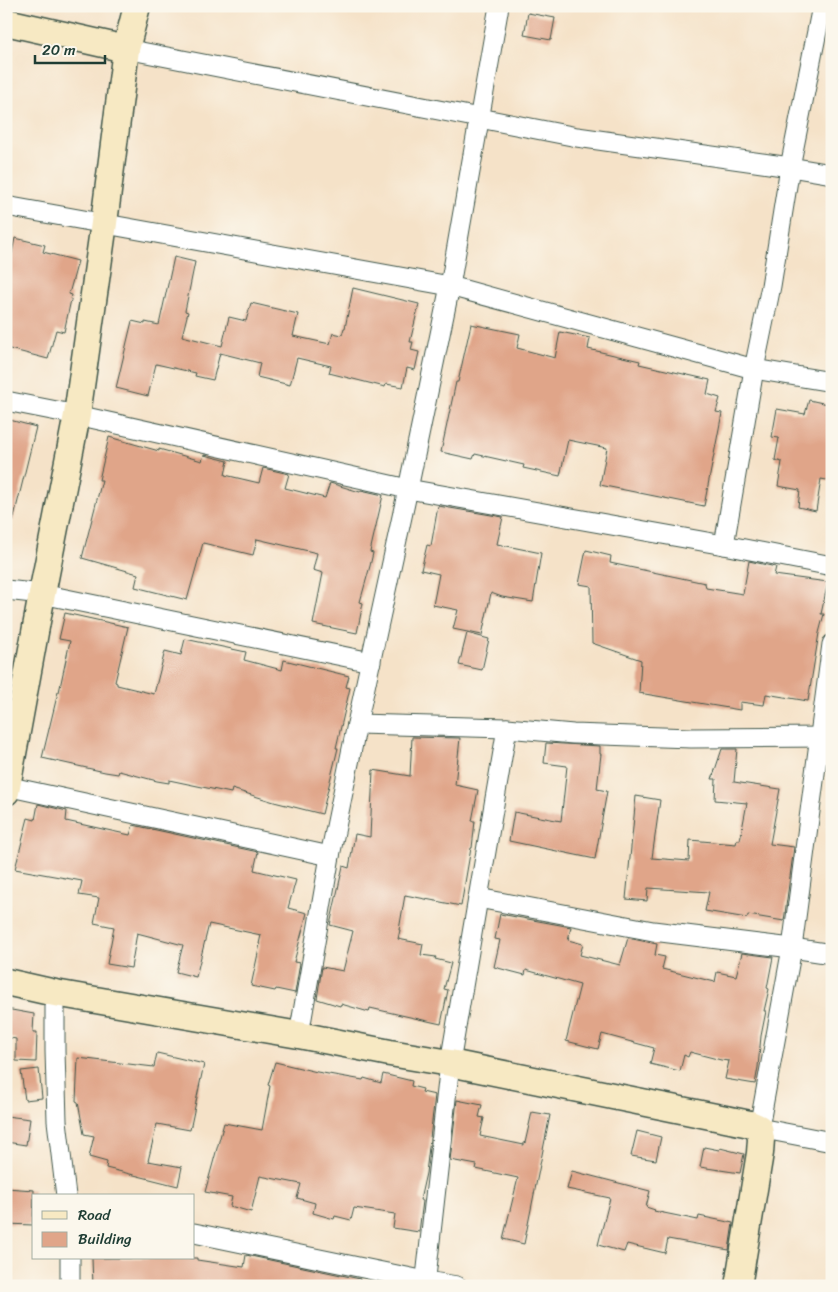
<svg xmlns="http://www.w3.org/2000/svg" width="838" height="1292" font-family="Sriracha,sans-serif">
	<rect width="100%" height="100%" fill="#fbf7ec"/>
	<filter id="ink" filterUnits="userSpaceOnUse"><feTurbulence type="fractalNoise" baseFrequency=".02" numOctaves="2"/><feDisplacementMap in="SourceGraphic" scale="10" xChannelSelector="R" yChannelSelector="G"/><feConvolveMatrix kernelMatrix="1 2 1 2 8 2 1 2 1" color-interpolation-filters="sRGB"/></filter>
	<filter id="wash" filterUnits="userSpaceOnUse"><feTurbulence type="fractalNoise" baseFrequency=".0096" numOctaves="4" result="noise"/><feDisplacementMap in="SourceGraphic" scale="20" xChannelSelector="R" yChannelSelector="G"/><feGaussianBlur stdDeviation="1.12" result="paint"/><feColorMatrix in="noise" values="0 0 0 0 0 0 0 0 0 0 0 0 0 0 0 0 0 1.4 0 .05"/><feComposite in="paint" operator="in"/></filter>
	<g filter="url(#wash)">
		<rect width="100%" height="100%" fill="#f5e2c8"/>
		<g id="blocks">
			<g fill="#e0a589">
				<path d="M528,13l27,5 -4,22 -27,-5z"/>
				<path d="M15,238l30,7 -2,7 35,9 -9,33 3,1 -8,37 -8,-2 -8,29 -42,-11v-66z"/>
				<path d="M174,257l21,5 -10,49 3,1 -6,24 40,10 7,-29 17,4 5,-18 47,11 -5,22 37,8 3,-11 9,2 2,-7h1l8,-40 66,16 -9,38h3l-2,8 8,2 -4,18 -8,-2 -4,19 -17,-3 -1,3 -56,-14 2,-7 -34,-8 -7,27 -33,-8 3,-14 -40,-10 -7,27 -18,-4 1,-3 -40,-9 -8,32 -32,-8 16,-67 13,3v-2l14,3z"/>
				<path d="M471,324l49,10 -3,14 38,10 5,-26 30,6 -2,11 52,12 -1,3 71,16 -3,14 13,4 -4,14 6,1 -18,93 -104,-21 7,-37 -39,-8 -8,36 -37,-8 1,-3 -49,-11 -2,5 -32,-7 15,-70h2z"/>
				<path d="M809,400l23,5v76l-11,-2 -5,32 -18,-4 2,-17 -22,-4 4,-24 -7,-2 4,-22 -7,-1 5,-28 28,5z"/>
				<path d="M6,419l30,8 -23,94 -7,-1z"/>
				<path d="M109,437l50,14v-2l43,12 2,-6 24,6 -3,14 34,8 4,-15 26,6 -4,14 40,10 5,-15 30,9 1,-2 22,5 -13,57 3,1 -3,13 -10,36 3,1 -6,30 -44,-9 10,-51 -10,-3 4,-17 -60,-14 -4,16 -50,-12 -16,57 -52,-13 3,-13 -56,-16 20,-78h-3z"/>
				<path d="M438,506l65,11 -6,27 44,9 -8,49 -31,-5 -11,-4 -9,42 -29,-6 5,-19 -25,-5 6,-31 -18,-4 6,-25 4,1z"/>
				<path d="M586,550l25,6 -1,7 95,20 1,5 37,6 6,-33 27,6 -2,8 54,7 -7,32h3l-5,19 -11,68 -42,-7 -2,11 -24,-3v8l-101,-17 2,-33 -49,-17 -1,-57 -12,-2z"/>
				<path d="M65,613l63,14 -13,55 2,1v2l37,9 11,-43 16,4 4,-16 61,13 -2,8 38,10 2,-10 65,16 -3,11 4,1 -14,60h2l-16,66 -48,-12 -42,-13 -1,4 -62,-13v3l-12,-2 -38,-10 -1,3 -13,-2 -63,-14 16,-66h1l11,-51 -11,-2z"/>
				<path d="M467,633l22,6 -7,31 -23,-5z"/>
				<path d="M412,737l48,1 -5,47 23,5 -6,31h3l-3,27h-1l-10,58 -56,-11 -6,35h1l-2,9 25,5 -2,11 15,2 -1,2 16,4 -7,26 4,1 -7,34 -71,-16 -1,4 -28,-8 -1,2 -23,-7 5,-32 21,4 10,-40 -23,-6 13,-59 6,2 6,-34 15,3 3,-67 37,6z"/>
				<path d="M546,743l54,3v8h1l-4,35 10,2 -12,68 -86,-18 5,-29 47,9 6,-55 -23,-3z"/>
				<path d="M722,749h15l-3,33 46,7 -10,55 24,3 -10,74 -36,-6 -1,3 -42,-7 4,-19 -61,-4 -1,13 -21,-2 10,-103 24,4 -8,58 37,3 1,-21 46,4 1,-4h3l7,-37 -32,-3 1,-21h-4z"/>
				<path d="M38,804l29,7 -1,10 64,14 3,-10 125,27 -4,18 42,10 -8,28 19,5 -13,49 6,1 -5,30 -19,-4 -1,2 -24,-5 9,-42h-1l2,-9 -52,-11 -13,53 -20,-5 7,-27 -46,-12 -6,35 -24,-4 7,-37 -20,-4 5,-25 -20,-3 3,-14 -67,-12 13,-51 7,2z"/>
				<path d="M500,914l71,13 -3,13 15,4 -3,11 40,10 8,-27 29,6 -2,11 10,2 -3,12 53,13 2,-10 19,4 6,-23 31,4 -6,31 2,1 -5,22h2l-5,25 -3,31 -3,17 -30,-5 4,-18 -8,-1 -31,-8 -2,5 -4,-2 -4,16 -30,-7 4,-16 -52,-14 -4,15 -32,-8 14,-56 -54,-15 -1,5 -31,-8 6,-27 -5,-1z"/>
				<path d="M6,1009l28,5 -1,18h4l-1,30 -20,-1v-22l-10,-2z"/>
				<path d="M157,1053l47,11 -14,66 -33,-6 -9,37 34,6 -4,19 -72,-18 1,-6 -18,-5 5,-21 -10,-2 -6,-32 -2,-1 2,-43 76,9z"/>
				<path d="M275,1062l42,10 46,8 1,-2 17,5 2,-9 29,7 -1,5 12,3 -1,3 13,3 -9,78 -6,27 3,1 -4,31 -26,-4 2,-14 -41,-6 -3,12 -16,-4 -1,3 -21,-6 2,-10 -18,-5 4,-14 -41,-8 -9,36 -21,-6 2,-9 -27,-5 19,-69 38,7 8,-44 -2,-1z"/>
				<path d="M39,1069l3,29 -17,2 -4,-29z"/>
				<path d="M457,1100l25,5 -3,12 5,1 -4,18 44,9v-3l1,1 7,-31 18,3 -26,129 -21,-5 15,-61 -42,-9 1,-4 -27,-5z"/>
				<path d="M6,1116l24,3 -4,26 -20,-3z"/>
				<path d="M637,1131l24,6 -5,23 -25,-4z"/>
				<path d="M704,1147l15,3 1,-2 24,6 -4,19 -40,-6z"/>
				<path d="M572,1171l78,20 -4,16 9,3 -1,1 44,9 1,-4 34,7 -4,27 -61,-11 -3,14 -38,-9 -3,8 -26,-7 12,-47 -43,-9z"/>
				<path d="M6,1188l28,2 -1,35 -27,-1z"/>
				<path d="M246,1255l114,24 -1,7h-266l-1,-28h105v2l47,7z"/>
			</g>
		</g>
	</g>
	<g filter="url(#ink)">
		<use href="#blocks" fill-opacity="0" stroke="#3f564a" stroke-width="1"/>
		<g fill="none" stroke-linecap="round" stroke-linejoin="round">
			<defs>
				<g id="street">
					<path d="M126,49l451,88 213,30 42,7"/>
					<path d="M6,206l444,80 304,83 78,13"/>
					<path d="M6,401l71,14 331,74 316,56 108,21"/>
					<path d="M724,545l30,-176 17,-83 19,-119 32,-161"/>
					<path d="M6,590l36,4 329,68"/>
					<path d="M832,644l-40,304 -33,180 73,14"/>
					<path d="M357,724l150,4 66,6 118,4 140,-1"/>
					<path d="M6,786l324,70"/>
					<path d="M478,898l175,33 139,17 40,6"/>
					<path d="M55,993v58l2,70 9,75"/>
					<path d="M299,1035l31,-179 27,-132 51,-235 42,-203 49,-280"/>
					<path d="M194,1233l232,48 31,5"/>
					<path d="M70,1258v28"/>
					<path d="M425,1286l25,-223 57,-335"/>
				</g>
				<g id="secondary">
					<path d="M6,22l120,27"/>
					<path d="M6,792l36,-198 35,-179 27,-192 22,-174 11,-43"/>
					<path d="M6,982l49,11 244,42 91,18 60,10 300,61 9,4 2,11 -1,14 -22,133"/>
				</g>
			</defs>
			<use href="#street" stroke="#3f564a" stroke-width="21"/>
			<use href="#secondary" stroke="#3f564a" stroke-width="29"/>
			<use href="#street" stroke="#fff" stroke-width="19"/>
			<use href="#secondary" stroke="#f7e9c3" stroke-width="26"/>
		</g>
	</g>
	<rect width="838" height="1292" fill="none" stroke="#fbf7ec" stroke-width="25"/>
	<rect x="32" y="1194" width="162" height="65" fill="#fbf7ec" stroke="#a3ada2"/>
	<rect x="42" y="1211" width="25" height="8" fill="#f7e9c3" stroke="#a3ada2"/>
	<text x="78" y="1220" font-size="15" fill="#1f3d34">Road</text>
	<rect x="42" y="1232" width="25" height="15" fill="#e0a589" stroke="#a3ada2"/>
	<text x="78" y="1244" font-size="15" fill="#1f3d34">Building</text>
	<path d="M35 55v8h70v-8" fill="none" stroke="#1f3d34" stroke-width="2.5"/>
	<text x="42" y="55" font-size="15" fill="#1f3d34" stroke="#fbf7ec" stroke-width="4" paint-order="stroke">20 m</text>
</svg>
